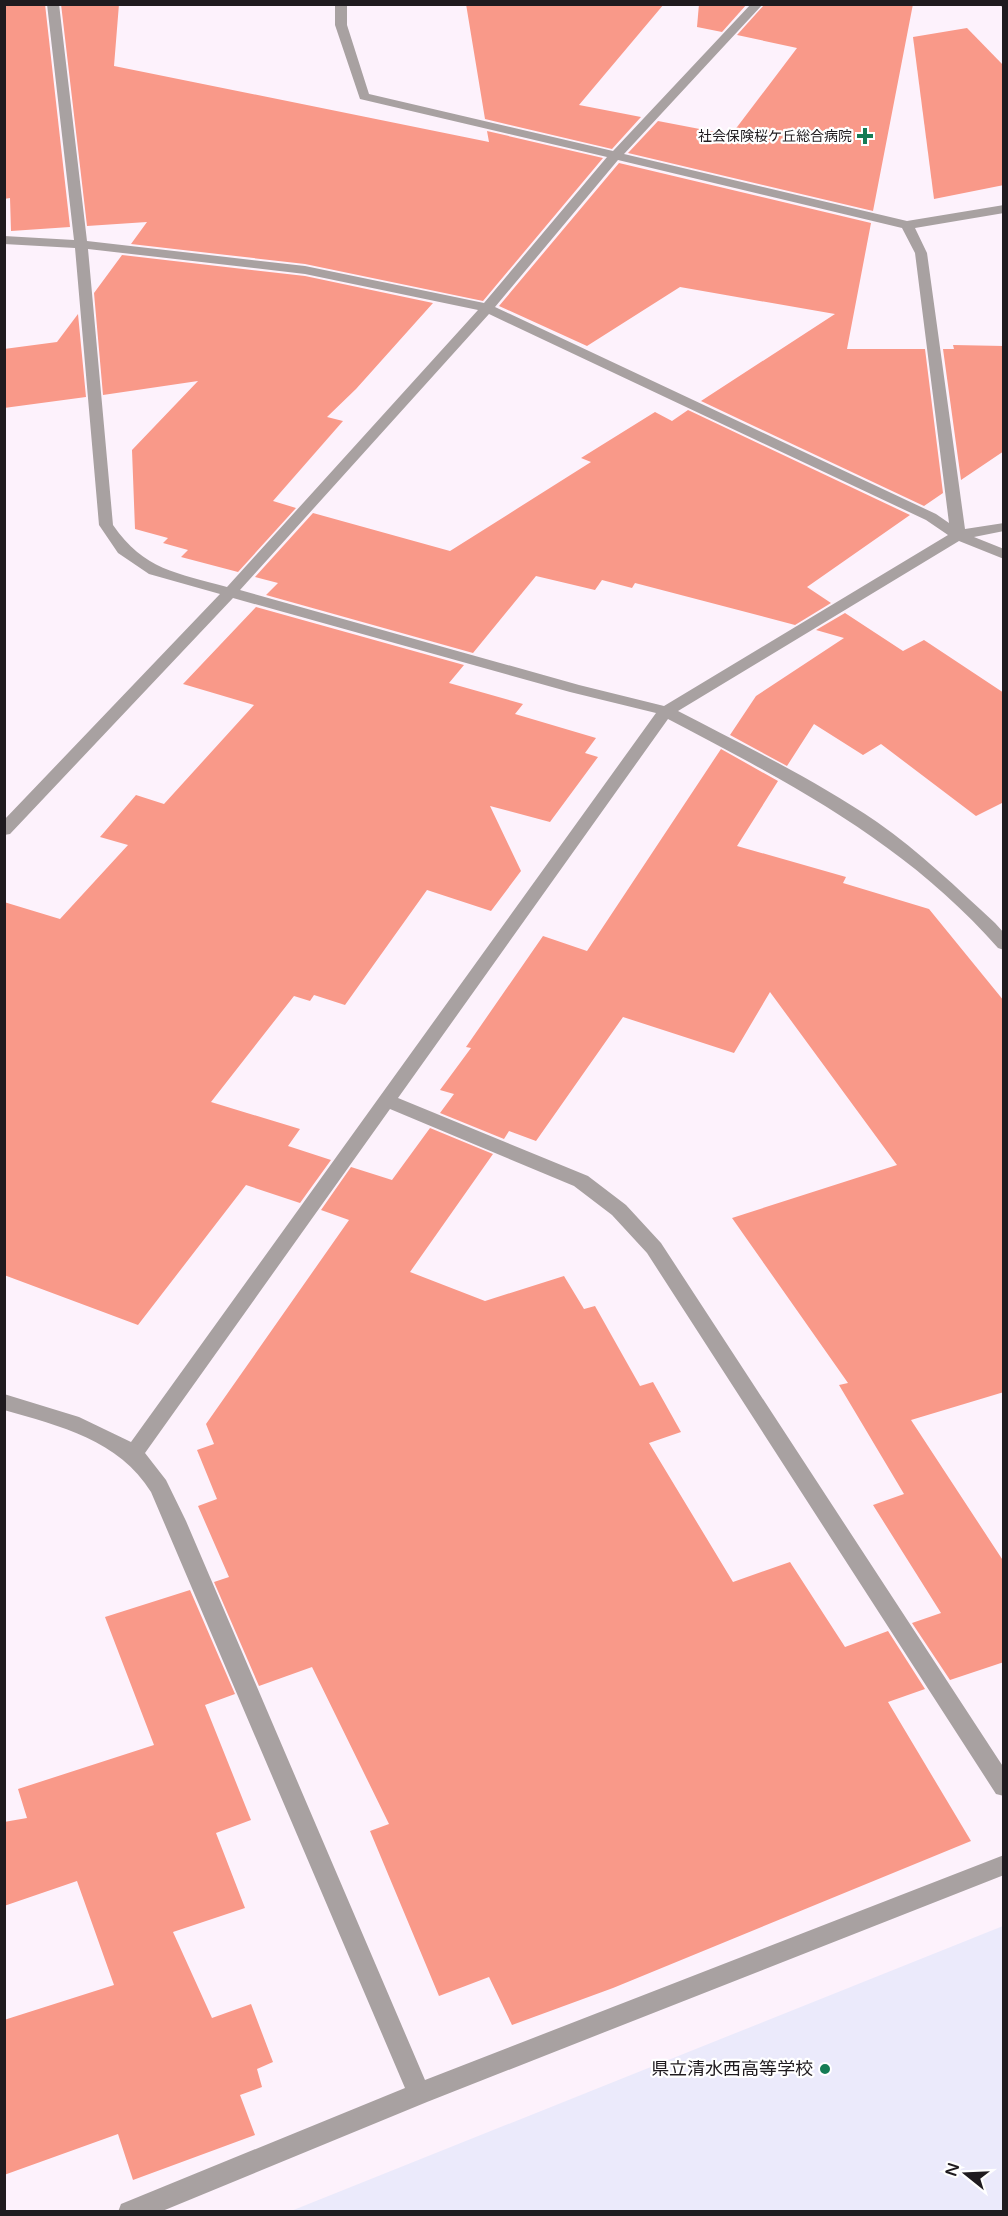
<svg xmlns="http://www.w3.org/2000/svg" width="1008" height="2216" font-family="'Varela Round','Noto Sans JP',sans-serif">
	<rect width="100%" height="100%" fill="#fdf2fc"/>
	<path fill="#ebeafb" d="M1003,1926v285h-712z"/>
	<g fill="#f99989">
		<path d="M4,4h41l25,223 -59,4 -1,-33 -6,1z"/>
		<path d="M61,4h58l-5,62 375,76 -2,-11 116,27 -120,143 -178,-37 -174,-20 16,-22 -60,4z"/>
		<path d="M466,4h198l-85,101 62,12 -29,32 -127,-30z"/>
		<path d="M699,4h48l-25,28 -25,-5z"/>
		<path d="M765,4h148l-40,207 -245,-58 30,-32 73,14 66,-87 -60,-13z"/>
		<path d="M967,28l37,38v119l-70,14 -21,-162z"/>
		<path d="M619,163l252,60 -24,126h78l18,144 -19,13 -223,-105 134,-87 -155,-27 -93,59 -88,-40z"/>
		<path d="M122,255l183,21 128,27 -77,86 -29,28 16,4 -70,80 23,7 -58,64 -57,-15 7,-7 -25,-7 5,-5 -33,-9 -3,-79 66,-69 -95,14 -9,-102z"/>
		<path d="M78,314l8,83 -82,11v-59l53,-7z"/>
		<path d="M953,345l51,1v105l-43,29 -18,-131h11z"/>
		<path d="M688,410l222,105 -103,72 24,16 -36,22 -160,-42 -3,5 -30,-8 -7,10 -59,-14 -63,77 -207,-58 12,-12 -23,-6 58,-64 137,38 141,-89 -10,-4 74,-46 17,9z"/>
		<path d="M256,607l208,58 -15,18 74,21 -8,10 81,24 -11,15 13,4 -48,65 -60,-16 31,65 -30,40 -64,-21 -82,115 -31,-10 -4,6 -16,-5 -83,106 89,27 -12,17 43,14 -31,43 -54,-18 -108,140 -134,-50v-373l56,17 68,-74 -28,-8 36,-42 28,9 90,-99 -71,-21z"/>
		<path d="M845,613l58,38 21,-11 80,53v109l-28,14 -95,-72 -18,11 -49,-31 -27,42 -57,-31 26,-39 88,-58 -28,-8z"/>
		<path d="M721,749l57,32 -41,65 109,31 -3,6 86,26 75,92v391l-93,28 93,142v100l-54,18 -38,-57 29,-10 -68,-108 31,-11 -65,-109 9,-2 -116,-165 165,-53 -127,-173 -36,61 -111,-36 -87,124 -27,-10 -5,8 -64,-26 14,-19 -14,-4 31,-42 -5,-1 77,-111 44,15z"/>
		<path d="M430,1128l63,26 -83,118 75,29 79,-25 20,33 11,-3 45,80 13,-4 28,50 -32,11 84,139 57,-20 55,85 43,-16 37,58 -37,13 83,139 -358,147 -101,37 -23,-48 -50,19 -69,-165 19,-7 -77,-157 -53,19 -45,-104 15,-5 -31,-71 19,-7 -20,-49 17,-6 -8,-20 143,-204 -28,-10 30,-43 41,13z"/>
		<path d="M190,1590l45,104 -30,11 46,115 -35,13 29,75 -72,24 39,86 39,-14 22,58 -16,7 5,18 -22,8 15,40 -122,45 -15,-46 -114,41v-155l110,-35 -37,-104 -73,25v-84l23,-4 -9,-29 136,-44 -49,-128z"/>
	</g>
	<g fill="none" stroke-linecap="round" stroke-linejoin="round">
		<path fill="#a8a1a1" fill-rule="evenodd" d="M47,4h12l28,237 218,25 179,37 123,-146 -247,-58 -25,-74v-21h12v21l22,69 244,57 138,-147h12l-139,150 283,67 97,-16v8l-89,15 12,25 38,276 39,-6v8l-30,6 30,12v10l-45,-18 -281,170c67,35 136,68 199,111 43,30 80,66 118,101l9,10v17l-6,-2c-92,-105 -208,-165 -330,-229l-270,379 190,78 38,29 35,38 343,525v28l-8,-2 -349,-541 -35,-38 -38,-29 -184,-77 -245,344 21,27 20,41 239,559 579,-225v20l-577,227 -267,110h-42l3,-8 284,-116 -254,-596c-32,-52 -91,-66 -147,-82v-16l75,23 52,25 525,-729 -86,-21 -337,-94 -223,236 -6,1v-15l216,-226 -71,-20 -31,-21 -19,-28 -24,-277 -71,-4v-8l70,4zM618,160l284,68 13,25 34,270 -13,-9 -441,-207zM88,249l217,25 173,36 -251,277c-50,-14 -83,-17 -114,-62zM489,314l437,206 22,15 -284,171 -85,-21 -339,-95z"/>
		<path fill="#827978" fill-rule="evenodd" d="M998,4h6v4z"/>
	</g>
	<g fill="#157c55" stroke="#fff" stroke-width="2">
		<path d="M862 127h6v6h6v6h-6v6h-6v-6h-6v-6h6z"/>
		<circle cx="825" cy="2069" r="6"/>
	</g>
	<g text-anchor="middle" stroke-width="4.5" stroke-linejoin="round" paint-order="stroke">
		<g font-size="14" fill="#1f1b1f" stroke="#fff" text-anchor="end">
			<text x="852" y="141">社会保険桜ケ丘総合病院</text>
		</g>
		<g font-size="18" fill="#1f1b1f" stroke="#fff" text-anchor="end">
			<text x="813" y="2075">県立清水西高等学校</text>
		</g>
	</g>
	<rect width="1008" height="2216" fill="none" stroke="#1f1b1f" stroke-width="12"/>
	<g transform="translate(966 2174) rotate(288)" stroke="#ffffff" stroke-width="4.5" paint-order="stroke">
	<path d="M0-4.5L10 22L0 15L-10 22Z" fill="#1f1b1f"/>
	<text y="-9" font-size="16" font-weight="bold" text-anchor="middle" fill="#1f1b1f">N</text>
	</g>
</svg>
